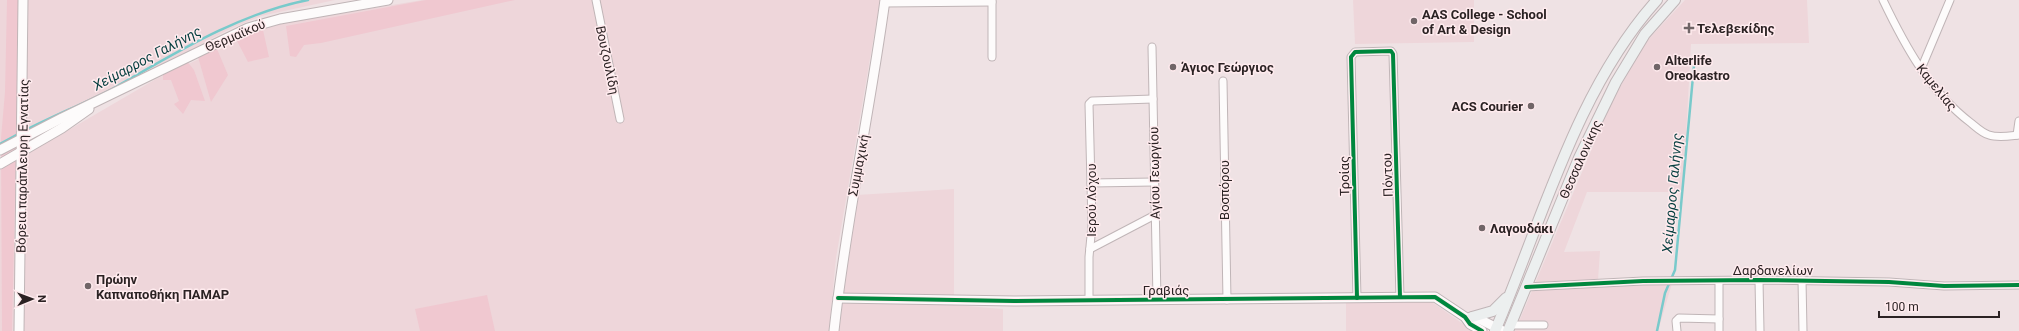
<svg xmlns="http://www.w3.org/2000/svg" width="2019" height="331" font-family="Roboto,sans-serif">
	<rect width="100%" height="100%" fill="#efe2e4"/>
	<g fill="#eed6da">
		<path d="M0,0h335l-74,16 -29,12 -115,60 -117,58z"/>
		<path d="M422,0h458l-44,258 -7,73h-829v-161l156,-91 116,-54z"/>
		<path d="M1353,0h121v42l-119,2z"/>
		<path d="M1685,0h122l2,43 -118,1 -8,148h-96l-23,60 36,-1 -2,29h75l-15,51h-143l97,-230 34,-59z"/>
		<path d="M954,189v116l49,4v22h-164l18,-136z"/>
		<path d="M1429,300l44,31h-127v-29z"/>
	</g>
	<g fill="#f0c8d0">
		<path d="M7,0h12v13l-7,318h-10l-1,-193 4,-46z"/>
		<path d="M426,0h89l-194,43 -17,2 -8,12 -6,-1 -4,-30z"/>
		<path d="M263,30l6,27 -21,5 -12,-23z"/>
		<path d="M217,49l11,26 -17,27 -13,-45z"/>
		<path d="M186,60l8,10 11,31 -14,-1 -8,14 -9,-10 5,-3 -8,-21h-8v-5z"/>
		<path d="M487,295l8,36h-75l-5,-22z"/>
	</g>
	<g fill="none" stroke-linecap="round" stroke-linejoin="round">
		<g stroke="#79cacb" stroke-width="2.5">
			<path d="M24,131c29,-15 59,-27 88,-42 62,-35 125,-75 196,-89"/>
			<path d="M0,144l20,-11"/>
			<path d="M1657,331l8,-38 10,-23 20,-215"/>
		</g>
		<defs>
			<g id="minor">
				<path d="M596,0l24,119"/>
				<path d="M992,0v57"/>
				<path d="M1883,0c22,46 47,92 88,123 5,4 11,10 18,12 9,3 20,1 30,0"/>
				<path d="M884,3l108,-1"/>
				<path d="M1152,47l5,253"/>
				<path d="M1921,69l29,-69"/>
				<path d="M1223,81l4,219"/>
				<path d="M2017,135l2,-14"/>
				<path d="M1091,183l63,-1"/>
				<path d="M1090,249l65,-34"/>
				<path d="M1759,280l1,51"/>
				<path d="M1802,280l1,51"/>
				<path d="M1526,287l117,-6 116,-1 130,2 55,4 75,-1"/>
				<path d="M1357,298l-6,-241 4,-5 36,-1 2,3 7,243"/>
				<path d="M1089,300v-43l3,-32 -3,-121 3,-3 61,-2"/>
				<path d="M1510,325h34"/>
				<path d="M1677,331l-1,-10 3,-3 40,1"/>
				<path d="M1719,331v-50"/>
			</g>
			<g id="tertiary">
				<path d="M0,150l62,-32 186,-90 32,-9 108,-19"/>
				<path d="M0,164l62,-36 27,-19"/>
				<path d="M838,298l176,3 421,-4 30,20 5,7 12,7"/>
				<path d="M1471,317l10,3 22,11"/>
				<path d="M19,331l4,-331"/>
				<path d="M834,331c12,-111 36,-220 51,-331"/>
			</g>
			<g id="secondary">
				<path d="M1472,317l21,-6 13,-13"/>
				<path d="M1495,331c47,-110 81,-241 162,-331"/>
				<path d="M1508,331l71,-173 37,-76 29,-48 30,-34"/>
			</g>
		</defs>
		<use href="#minor" stroke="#c0b5b7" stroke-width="9"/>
		<use href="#tertiary" stroke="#c0b5b7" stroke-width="11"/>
		<use href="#secondary" stroke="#c0b5b7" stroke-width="12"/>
		<use href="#minor" stroke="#fdfbfb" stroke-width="7"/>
		<use href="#tertiary" stroke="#fdfbfb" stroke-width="9"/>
		<use href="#secondary" stroke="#ecefef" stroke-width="10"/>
		<defs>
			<g id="cycleway">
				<path d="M1526,287l117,-6 116,-1 130,2 55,4 75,-1"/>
				<path d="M838,298l176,3 421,-4 30,20 5,7 12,7"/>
				<path d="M1357,298l-6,-241 4,-5 36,-1 2,3 7,243"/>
			</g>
		</defs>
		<use href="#cycleway" stroke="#ffebee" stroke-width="6"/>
		<use href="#cycleway" stroke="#00873e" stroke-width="4"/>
	</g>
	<g fill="#706567" stroke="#ffebee" stroke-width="1.5">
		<circle cx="1414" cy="21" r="4"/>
		<path d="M1687 22h4v4h4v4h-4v4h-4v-4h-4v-4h4z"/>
		<circle cx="1173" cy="67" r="4"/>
		<circle cx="1657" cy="67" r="4"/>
		<circle cx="1531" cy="106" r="4"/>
		<circle cx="1482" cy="228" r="4"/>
		<circle cx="88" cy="286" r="4"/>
	</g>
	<g text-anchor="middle" stroke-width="3" stroke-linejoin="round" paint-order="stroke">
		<g font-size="13" font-weight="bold" fill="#2b2223" stroke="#ffebee" text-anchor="start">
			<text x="1422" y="19">AAS College - School<tspan x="1422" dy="15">of Art &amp; Design</tspan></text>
			<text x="1697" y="33">Τελεβεκίδης</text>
			<text x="1665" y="65">Alterlife<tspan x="1665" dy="15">Oreokastro</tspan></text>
			<text x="1181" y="72">Άγιος Γεώργιος</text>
			<text x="1523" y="111" text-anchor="end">ACS Courier</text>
			<text x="1490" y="233">Λαγουδάκι</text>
			<text x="96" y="284">Πρώην<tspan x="96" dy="15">Καπναποθήκη ΠΑΜΑΡ</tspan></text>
		</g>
		<g font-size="13" fill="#2b2223" stroke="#ffebee">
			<text transform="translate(235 35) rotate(-23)" y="5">Θερμαϊκού</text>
			<text transform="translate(608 60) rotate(78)" y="5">Βουζουλίδη</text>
			<text transform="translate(1937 87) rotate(51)" y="5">Καμελίας</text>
			<text transform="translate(1580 159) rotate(-66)" y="5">Θεσσαλονίκης</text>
			<text transform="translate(858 165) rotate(-79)" y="5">Συμμαχική</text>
			<text transform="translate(22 166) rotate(-89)" y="5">Βόρεια παράπλευρη Εγνατίας</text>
			<text transform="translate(1154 173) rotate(-91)" y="5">Αγίου Γεωργίου</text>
			<text transform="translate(1387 175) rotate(-92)" y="5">Πόντου</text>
			<text transform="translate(1344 176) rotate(-91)" y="5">Τροίας</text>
			<text transform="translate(1224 190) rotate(-90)" y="5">Βοσπόρου</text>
			<text transform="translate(1091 200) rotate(-90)" y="5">Ιερού Λόχου</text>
			<text x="1773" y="275">Δαρδανελίων</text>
			<text x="1166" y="295">Γραβιάς</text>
		</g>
		<g font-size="14" font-style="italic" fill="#053e3f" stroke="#ffebee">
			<text transform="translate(147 58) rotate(-28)" y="5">Χείμαρρος Γαλήνης</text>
			<text transform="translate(1672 193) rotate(-85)" y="5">Χείμαρρος Γαλήνης</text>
		</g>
	</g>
	<g transform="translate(32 299) rotate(89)" stroke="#ffebee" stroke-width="3" paint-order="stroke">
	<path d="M0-3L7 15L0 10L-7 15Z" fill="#2b2223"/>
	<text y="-6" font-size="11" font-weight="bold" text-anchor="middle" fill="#2b2223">N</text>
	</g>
	<path d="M1879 311v6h120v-6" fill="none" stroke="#2b2223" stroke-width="2"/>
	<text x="1885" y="311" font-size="12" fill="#2b2223" stroke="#ffebee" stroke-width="3" paint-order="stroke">100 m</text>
</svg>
